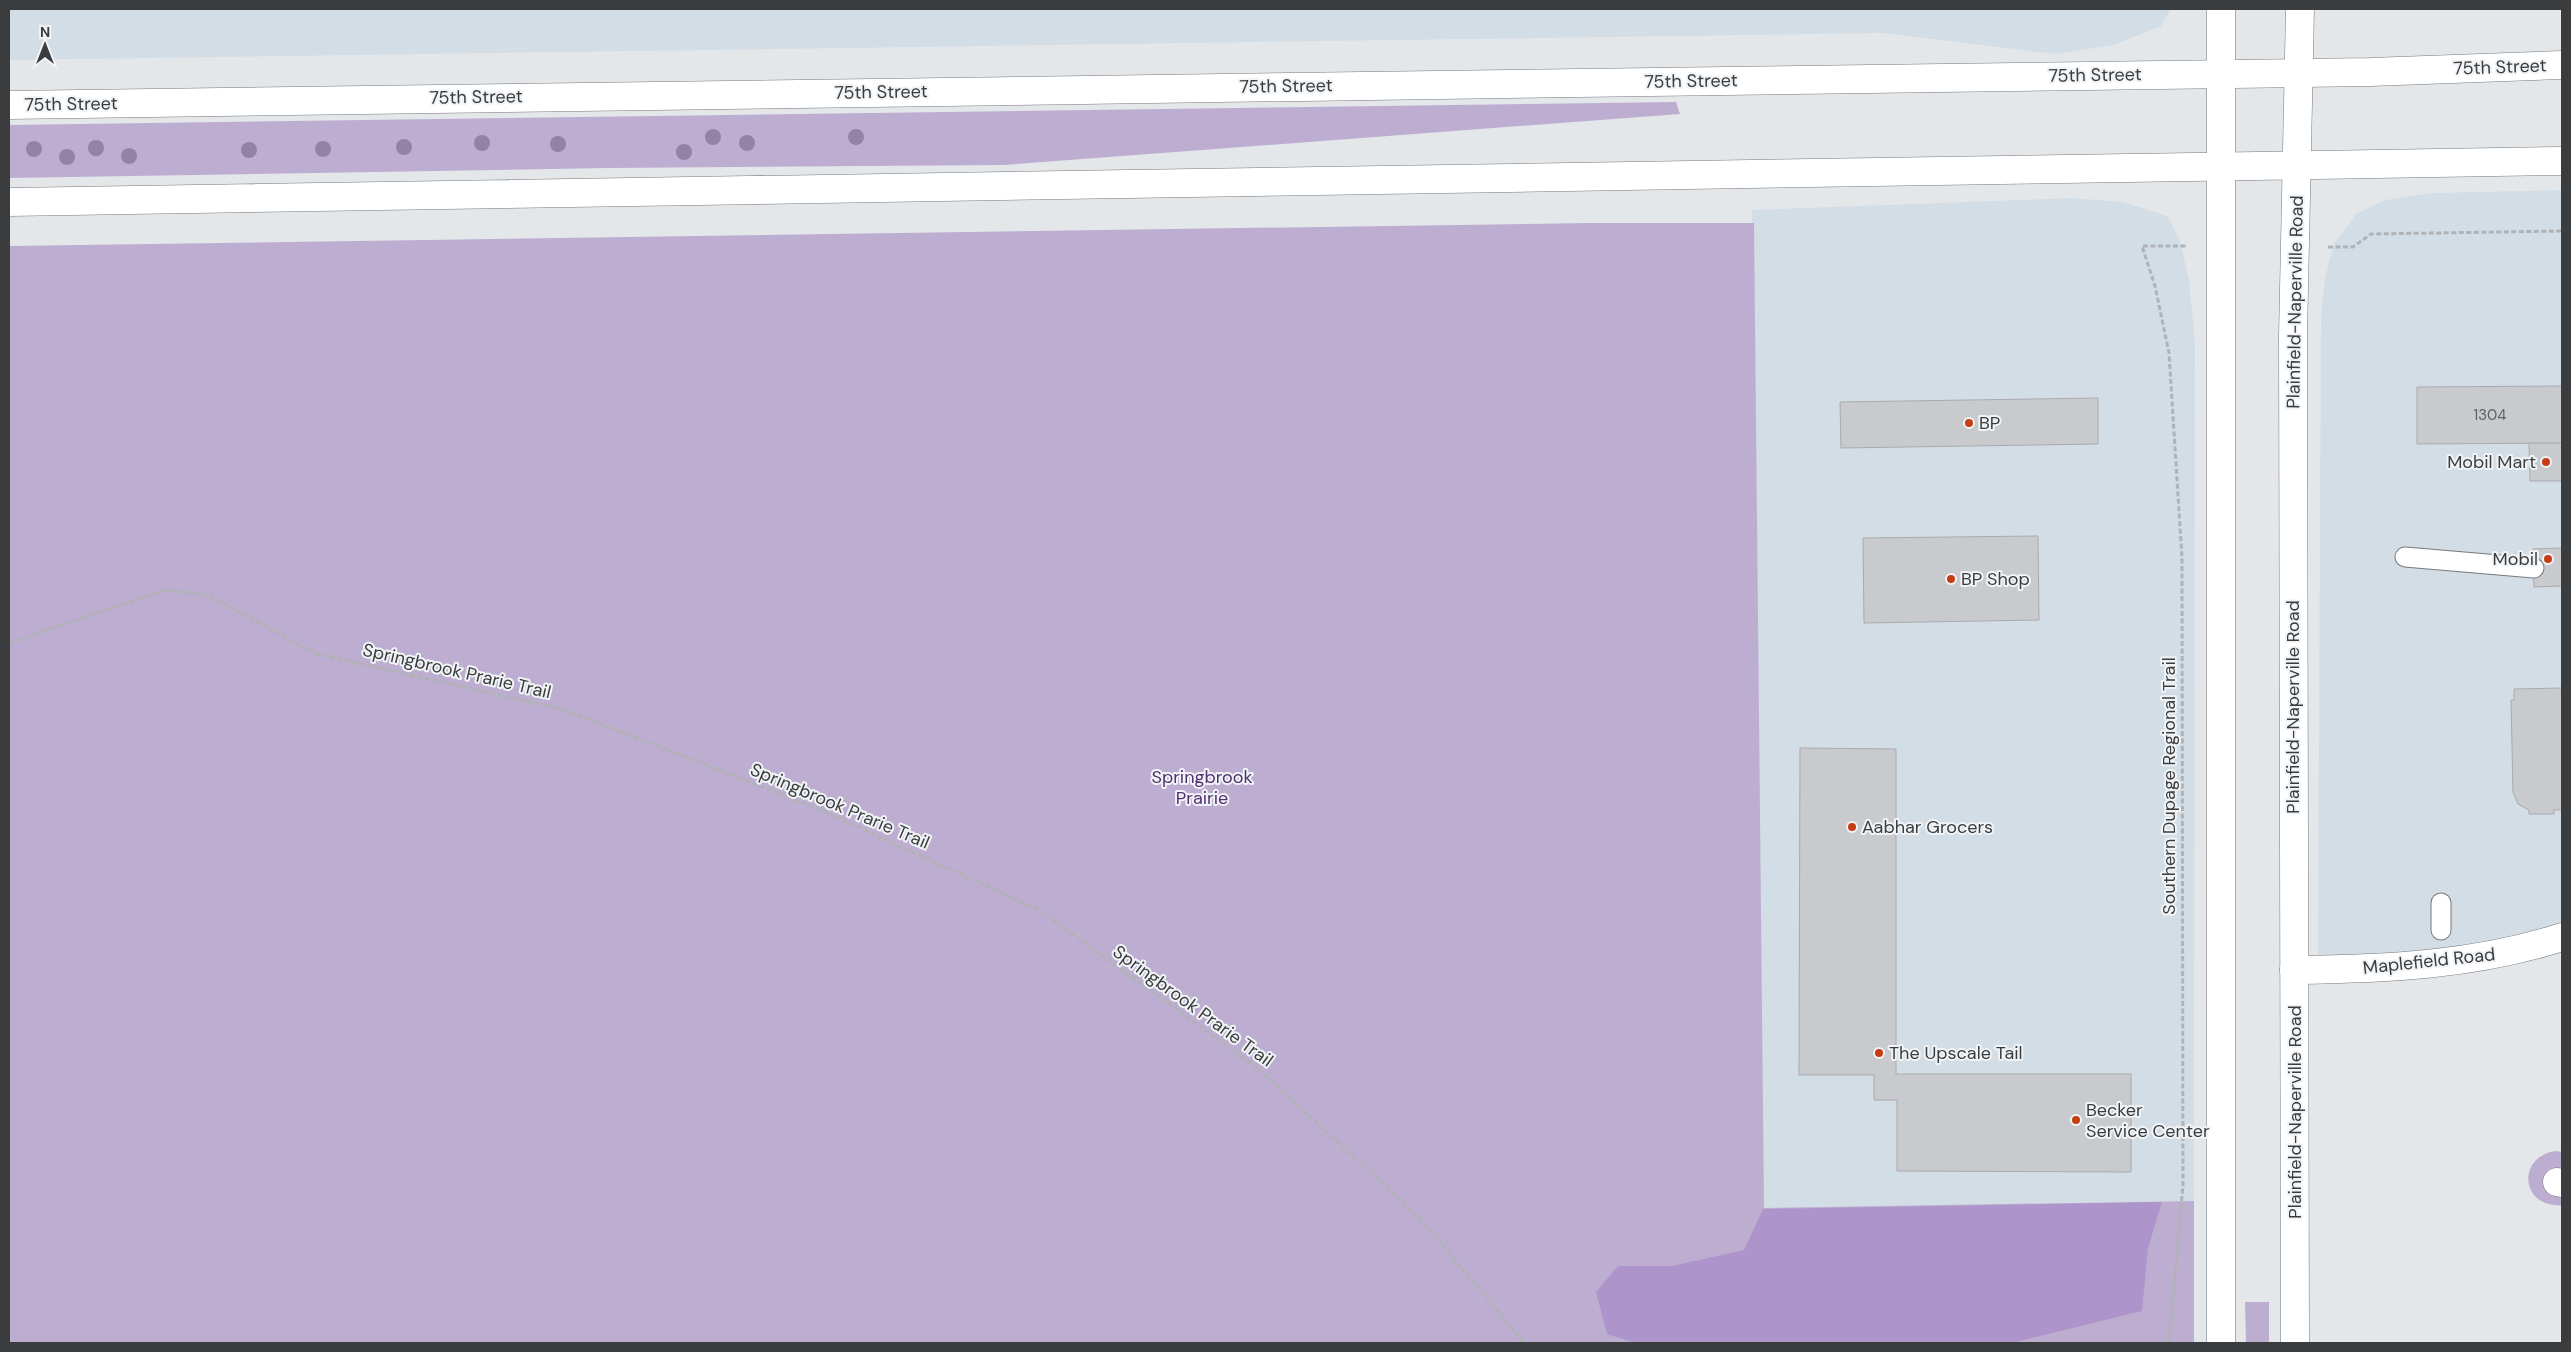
<svg xmlns="http://www.w3.org/2000/svg" width="2571" height="1352" font-family="'DM Sans',sans-serif">
	<rect width="100%" height="100%" fill="#e4e7ea"/>
	<g fill="#d3dde5">
		<path d="M9,9h2162l-10,17 -47,19 -59,9 -171,-21 -1875,27z"/>
		<path d="M2562,190v742l-17,6 -227,25 3,-648 4,-37 9,-34 22,-30 29,-14 49,-7z"/>
		<path d="M2072,198l51,4 44,14 13,24 9,40 6,62 -1,860 -431,7 -11,-999z"/>
	</g>
	<g fill="#bdaed1">
		<path d="M1676,102l4,12 -676,51 -394,3 -601,10v-53z"/>
		<path d="M1588,223h166l10,985 430,-7v142h-2185v-1097z"/>
		<path d="M2555,1151l7,1v53c-40,4 -47,-47 -7,-54z"/>
		<path d="M2245,1302h24v41h-23z"/>
	</g>
	<path fill="#ad94cb" d="M2162,1202l-14,46 -6,63 -130,32h-376l-29,-9 -11,-42 22,-26h54l72,-16 19,-41z"/>
	<g fill="#c9cace" stroke="#a9aaae">
		<path d="M2562,386v57l-145,1v-57z"/>
		<path d="M2098,398v46l-257,4 -1,-46z"/>
		<path d="M2529,443h33v38h-32z"/>
		<path d="M2038,536l1,84 -175,3 -1,-85z"/>
		<path d="M2562,548v38l-28,1 -1,-38z"/>
		<path d="M2562,688v122h-8v4h-25v-4l-11,-6 -5,-12 -2,-92h3v-11z"/>
		<path d="M1800,748l96,1v325h235v98l-234,-1v-71h-23v-25h-75z"/>
	</g>
	<g fill="none" stroke-linecap="round" stroke-linejoin="round">
		<defs>
			<g id="lane">
				<path d="M2405,557l129,11"/>
				<path d="M2441,903v27"/>
			</g>
			<g id="street">
				<path d="M2294,970c91,-1 182,-5 268,-33"/>
				<path d="M2557,1182l5,1"/>
			</g>
			<g id="secondary">
				<path d="M9,105l2361,-33 192,-7"/>
				<path d="M9,202c851,-11 1702,-23 2553,-41"/>
				<path d="M2221,1343v-1334"/>
				<path d="M2295,1343l-2,-1007 7,-327"/>
			</g>
		</defs>
		<use href="#lane" stroke="#77797c" stroke-width="21"/>
		<use href="#street" stroke="#77797c" stroke-width="29"/>
		<use href="#secondary" stroke="#77797c" stroke-width="29"/>
		<g stroke="#b0b3b5" stroke-width="3" stroke-dasharray="5 2.5" stroke-linecap="butt">
			<path d="M2328,247h25l18,-13 191,-3"/>
			<path d="M9,643l156,-53 42,5 110,59 245,55 250,97 229,105 215,156 165,152 103,124"/>
			<path d="M2169,1343l14,-158 -1,-627 -13,-205 -14,-67 -13,-40h45"/>
		</g>
		<use href="#lane" stroke="#fff" stroke-width="19"/>
		<use href="#street" stroke="#fff" stroke-width="28"/>
		<use href="#secondary" stroke="#fff" stroke-width="28"/>
	</g>
	<g fill="#9382a7">
		<circle cx="713" cy="137" r="8"/>
		<circle cx="856" cy="137" r="8"/>
		<circle cx="482" cy="143" r="8"/>
		<circle cx="747" cy="143" r="8"/>
		<circle cx="558" cy="144" r="8"/>
		<circle cx="404" cy="147" r="8"/>
		<circle cx="96" cy="148" r="8"/>
		<circle cx="34" cy="149" r="8"/>
		<circle cx="323" cy="149" r="8"/>
		<circle cx="249" cy="150" r="8"/>
		<circle cx="684" cy="152" r="8"/>
		<circle cx="129" cy="156" r="8"/>
		<circle cx="67" cy="157" r="8"/>
	</g>
	<g fill="#c63d14" stroke="#f1f4f7" stroke-width="2">
		<circle cx="1969" cy="423" r="5"/>
		<circle cx="2546" cy="462" r="5"/>
		<circle cx="2548" cy="559" r="5"/>
		<circle cx="1951" cy="579" r="5"/>
		<circle cx="1852" cy="827" r="5"/>
		<circle cx="1879" cy="1053" r="5"/>
		<circle cx="2076" cy="1120" r="5"/>
	</g>
	<g text-anchor="middle" stroke-width="4" stroke-linejoin="round" paint-order="stroke">
		<g font-size="15" fill="#5e6061">
			<text x="2490" y="420">1304</text>
		</g>
		<g font-size="18" fill="#3a3c3d" stroke="#f1f4f7">
			<text transform="translate(2500 67) rotate(-2)" y="6">75th Street</text>
			<text transform="translate(2095 75) rotate(-1)" y="6">75th Street</text>
			<text transform="translate(1691 81) rotate(-1)" y="6">75th Street</text>
			<text transform="translate(1286 86) rotate(-1)" y="6">75th Street</text>
			<text transform="translate(881 92) rotate(-1)" y="6">75th Street</text>
			<text transform="translate(476 97) rotate(-1)" y="6">75th Street</text>
			<text transform="translate(71 104) rotate(-1)" y="6">75th Street</text>
			<text transform="translate(2295 302) rotate(-89)" y="6">Plainfield-Naperville Road</text>
			<text transform="translate(457 671) rotate(13)" y="6">Springbrook Prarie Trail</text>
			<text transform="translate(2293 707) rotate(-90)" y="6">Plainfield-Naperville Road</text>
			<text transform="translate(2169 786) rotate(-90)" y="6">Southern Dupage Regional Trail</text>
			<text transform="translate(840 806) rotate(23)" y="6">Springbrook Prarie Trail</text>
			<text transform="translate(2429 961) rotate(-6)" y="6">Maplefield Road</text>
			<text transform="translate(1193 1006) rotate(36)" y="6">Springbrook Prarie Trail</text>
			<text transform="translate(2295 1112) rotate(-90)" y="6">Plainfield-Naperville Road</text>
		</g>
		<g font-size="18" fill="#3a3c3d" stroke="#f1f4f7" text-anchor="start">
			<text x="1979" y="429">BP</text>
			<text x="2536" y="468" text-anchor="end">Mobil Mart</text>
			<text x="2538" y="565" text-anchor="end">Mobil</text>
			<text x="1961" y="585">BP Shop</text>
			<text x="1862" y="833">Aabhar Grocers</text>
			<text x="1889" y="1059">The Upscale Tail</text>
			<text x="2086" y="1116">Becker<tspan x="2086" dy="21">Service Center</tspan></text>
		</g>
		<g font-size="18" fill="#512f71" stroke="#f1f4f7">
			<text x="1202" y="783">Springbrook<tspan x="1202" dy="21">Prairie</tspan></text>
		</g>
	</g>
	<rect width="2571" height="1352" fill="none" stroke="#3a3c3d" stroke-width="20"/>
	<g transform="translate(45 45)" stroke="#f1f4f7" stroke-width="4" paint-order="stroke">
	<path d="M0-4L9 19L0 12L-9 19Z" fill="#3a3c3d"/>
	<text y="-8" font-size="14" font-weight="bold" text-anchor="middle" fill="#3a3c3d">N</text>
	</g>
</svg>
